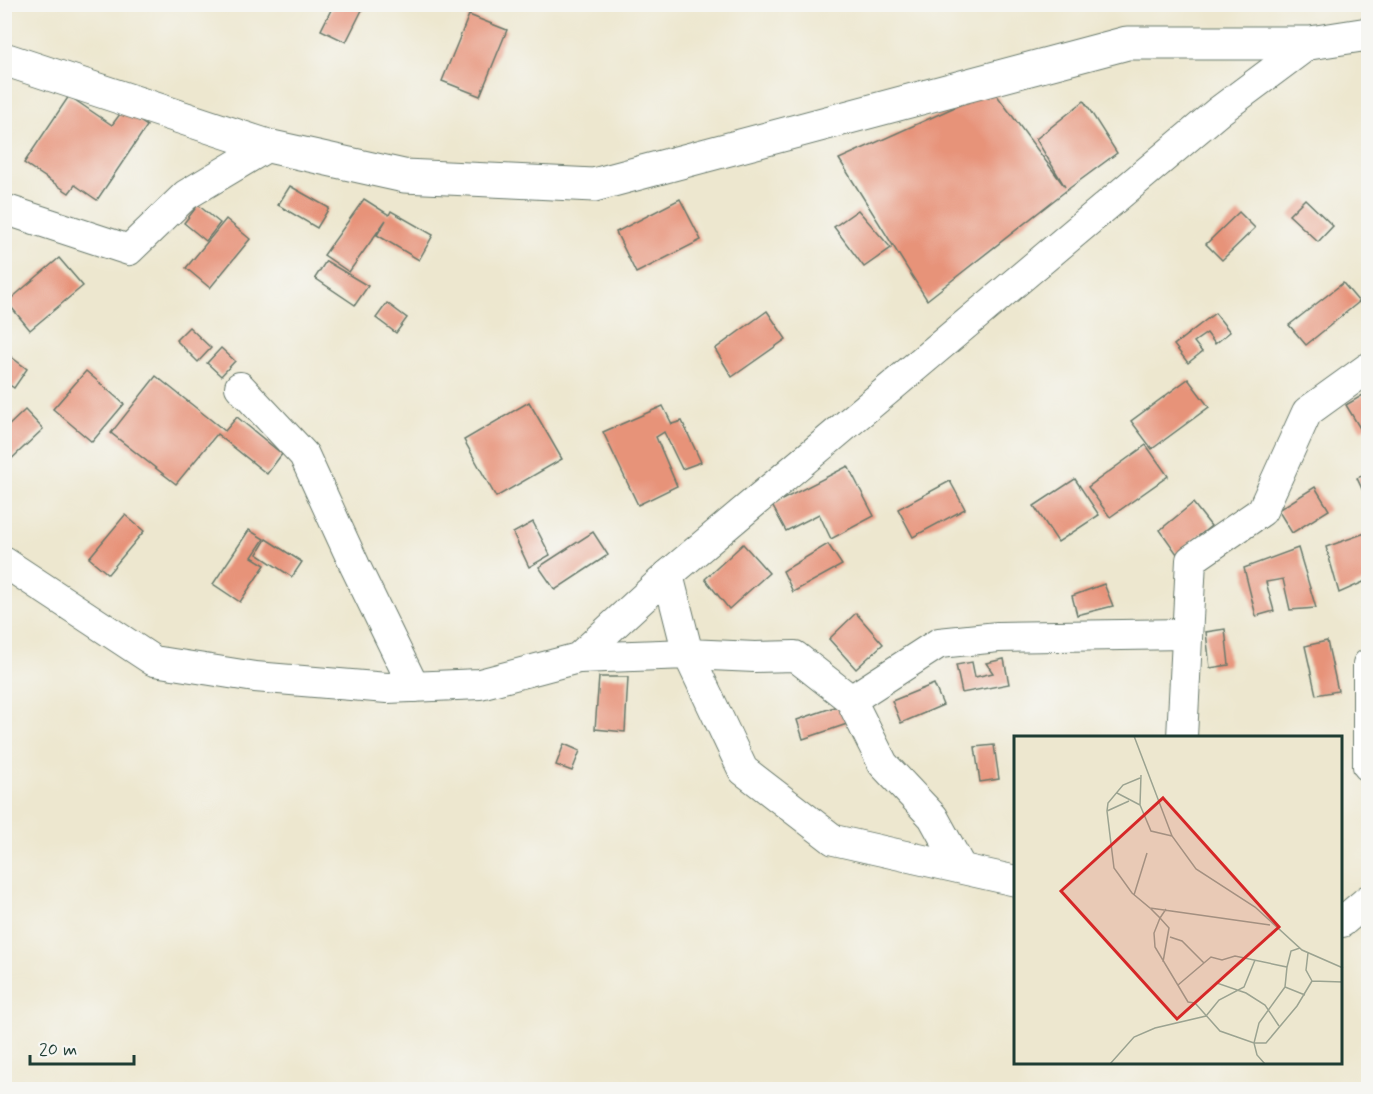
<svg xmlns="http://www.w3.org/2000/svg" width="1373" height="1094" font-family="Mynerve,sans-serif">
	<rect width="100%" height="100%" fill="#f6f6f2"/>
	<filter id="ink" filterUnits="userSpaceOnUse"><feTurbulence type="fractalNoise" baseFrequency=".0167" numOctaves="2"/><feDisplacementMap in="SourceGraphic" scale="12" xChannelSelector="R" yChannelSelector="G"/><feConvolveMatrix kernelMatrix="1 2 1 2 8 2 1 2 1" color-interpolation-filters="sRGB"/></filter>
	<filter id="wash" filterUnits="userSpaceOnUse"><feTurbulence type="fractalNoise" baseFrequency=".008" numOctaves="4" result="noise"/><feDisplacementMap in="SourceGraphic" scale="24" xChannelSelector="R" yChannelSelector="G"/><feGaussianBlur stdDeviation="1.35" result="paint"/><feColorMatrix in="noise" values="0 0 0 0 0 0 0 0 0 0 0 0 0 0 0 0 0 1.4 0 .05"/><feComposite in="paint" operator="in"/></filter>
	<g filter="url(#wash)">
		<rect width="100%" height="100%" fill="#ede7cf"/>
		<g id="blocks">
			<g fill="#e79379">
				<path d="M334,4h31l-19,38 -25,-12z"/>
				<path d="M469,15l38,15 -27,66 -38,-15z"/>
				<path d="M993,90l72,97 -29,-48 48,-38 33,52 -50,37 -140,110 -88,-141z"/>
				<path d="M69,96l43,29 11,-15 24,16 -50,74 -22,-15 -6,8 -45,-30z"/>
				<path d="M290,186l39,22 -12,20 -39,-23z"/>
				<path d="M364,199l25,16 2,-4 42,24 -14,25 -42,-25 9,-15 -37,52 -25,-17z"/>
				<path d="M680,199l21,41 -65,33 -20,-41z"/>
				<path d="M1305,199l28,27 -15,16 -29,-27z"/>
				<path d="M198,205l22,18 -14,18 -22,-18z"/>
				<path d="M858,210l33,38 -27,19 -30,-40z"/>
				<path d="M1239,212l16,16 -33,32 -16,-16z"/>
				<path d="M226,219l24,20 -40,49 -24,-20z"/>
				<path d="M59,258l24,28 -53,44 -23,-28z"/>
				<path d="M326,261l42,25 -13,19 -40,-27z"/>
				<path d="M1343,283l16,19 -53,43 -17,-20z"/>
				<path d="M387,303l20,15 -11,15 -20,-15z"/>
				<path d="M767,311l19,28 -54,38 -17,-28z"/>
				<path d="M1215,313l15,19 -15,12 -8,-11 -13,9 8,10 -14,11 -14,-18z"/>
				<path d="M189,327l22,21 -13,14 -22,-22z"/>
				<path d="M221,348l14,13 -14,15 -14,-13z"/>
				<path d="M6,353l21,16 -13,19 -10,-7v-26z"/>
				<path d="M86,371l38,33 -32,38 -39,-33z"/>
				<path d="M156,376l69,55 12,-14 45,37 -15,20 -50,-40 -41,50 -65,-51z"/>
				<path d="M1188,379l21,28 -57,42 -21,-28z"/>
				<path d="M1368,392v34l-7,4 -15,-25z"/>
				<path d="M529,402l33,57 -66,38 -32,-57z"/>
				<path d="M663,406l9,18 10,-3 19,41 -19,7 -18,-37 -8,5 21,49 -39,19 -35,-73z"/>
				<path d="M25,410l18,19 -39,37v-36z"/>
				<path d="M1146,445l22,31 -58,41 -22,-30z"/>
				<path d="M848,466l26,50 -43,23 -12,-25 -33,17 -14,-26z"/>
				<path d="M1368,473v29l-11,-24z"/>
				<path d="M1075,479l24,36 -41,27 -24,-36z"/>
				<path d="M950,481l15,28 -52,28 -15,-28z"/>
				<path d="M1315,487l14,23 -37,23 -14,-23z"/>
				<path d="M1193,503l18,23 -34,28 -17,-24z"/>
				<path d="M125,515l19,16 -36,43 -19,-16z"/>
				<path d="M533,522l17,33 -21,12 -16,-34z"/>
				<path d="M249,530l15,9 -12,18 13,8 -25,37 -27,-18z"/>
				<path d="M593,532l15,23 -53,35 -16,-23z"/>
				<path d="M1368,532v48l-29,13 -13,-46z"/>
				<path d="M266,539l36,23 -10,15 -35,-23z"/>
				<path d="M743,544l26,29 -40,36 -24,-30z"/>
				<path d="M828,544l14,21 -49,27 -10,-21z"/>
				<path d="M1298,548l18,60 -26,2 -7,-31 -17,3 8,29 -18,5 -12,-48z"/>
				<path d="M1104,584l9,22 -36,9 -5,-19z"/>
				<path d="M856,613l27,31 -27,25 -27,-30z"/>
				<path d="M1225,629l4,36 -19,3 -4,-36z"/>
				<path d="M1327,641l11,50 -22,4 -11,-49z"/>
				<path d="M1004,659l5,25 -47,9 -6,-28 16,-3 3,15 18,-4 -7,-10z"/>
				<path d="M599,677h29l-3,55 -30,-3z"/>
				<path d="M934,684l9,21 -42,18 -9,-22z"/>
				<path d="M840,705l7,19 -44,15 -6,-19z"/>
				<path d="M564,744l16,7 -8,20 -16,-6z"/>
				<path d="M994,745l5,34 -19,3 -5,-35z"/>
			</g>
		</g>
	</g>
	<g filter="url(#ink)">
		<use href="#blocks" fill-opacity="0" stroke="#67786a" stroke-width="1.5"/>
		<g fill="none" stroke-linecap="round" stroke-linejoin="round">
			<defs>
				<g id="street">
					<path d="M4,209l125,41 57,-55 82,-49"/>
					<path d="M240,387l64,68 51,111 59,121"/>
					<path d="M4,562l150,99 101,16 132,11 93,-4 98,-26 90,-83 551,-464 91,-68"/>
					<path d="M668,575l20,79 67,3 40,-1 56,44 32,64 50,53 28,51"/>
					<path d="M578,658l110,-4 55,116 91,70 182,41"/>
					<path d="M1368,664v102"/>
					<path d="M851,700l88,-57 59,-6 188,-3"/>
					<path d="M1182,737l9,-177 71,-49 45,-99 61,-44"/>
					<path d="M1342,922l26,-22"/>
				</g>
				<path id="secondary" d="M4,59l264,87 136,30 190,9 533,-142h183l58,-9"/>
			</defs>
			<use href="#street" stroke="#67786a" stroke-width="32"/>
			<use href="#secondary" stroke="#67786a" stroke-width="35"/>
			<use href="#street" stroke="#fff" stroke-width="30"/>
			<use href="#secondary" stroke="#fff" stroke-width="33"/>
		</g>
	</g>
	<g transform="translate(1014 736)">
		<rect width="328" height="328" fill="#ede7cf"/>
		<path fill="none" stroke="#9ba391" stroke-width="1.5" d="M120,0l38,100 24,33 59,38 47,43 41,18M126,42l-17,7 -15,18 -1,8 7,57 18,25 18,15 120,17M103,57l23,12 1,-30M126,69l11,26 21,5M93,75l22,-10M120,159l13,-42M136,172l10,10 -6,15 1,14 33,55 7,1 22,-20 29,10 19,12 14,21M156,201l12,4 22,22M294,217l-2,17 6,11M149,226l6,-34 -9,-10 6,-9M273,231l-2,20 20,8M298,245l31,1M164,249l33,-28 11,3 13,-4 52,11 4,-16 9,-3M181,267l25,28 34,12h12l31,-37 15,-25M96,328l24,-27 21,-9 51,-12 13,-16 25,-13 11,-27M251,328l-8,-9 -3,-12 5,-20 26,-36"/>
		<path fill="#d62828" fill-opacity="0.15" stroke="#d62828" stroke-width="3" d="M149,62l116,129 -102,92 -116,-128z"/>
		<rect width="328" height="328" fill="none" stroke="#1f3d34" stroke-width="3"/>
	</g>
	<rect width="1373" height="1094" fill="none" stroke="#f6f6f2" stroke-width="24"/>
	<path d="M30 1055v9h104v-9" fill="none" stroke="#1f3d34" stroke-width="3"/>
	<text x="39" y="1055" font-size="18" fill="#1f3d34" stroke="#f6f6f2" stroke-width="4.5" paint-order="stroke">20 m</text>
</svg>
